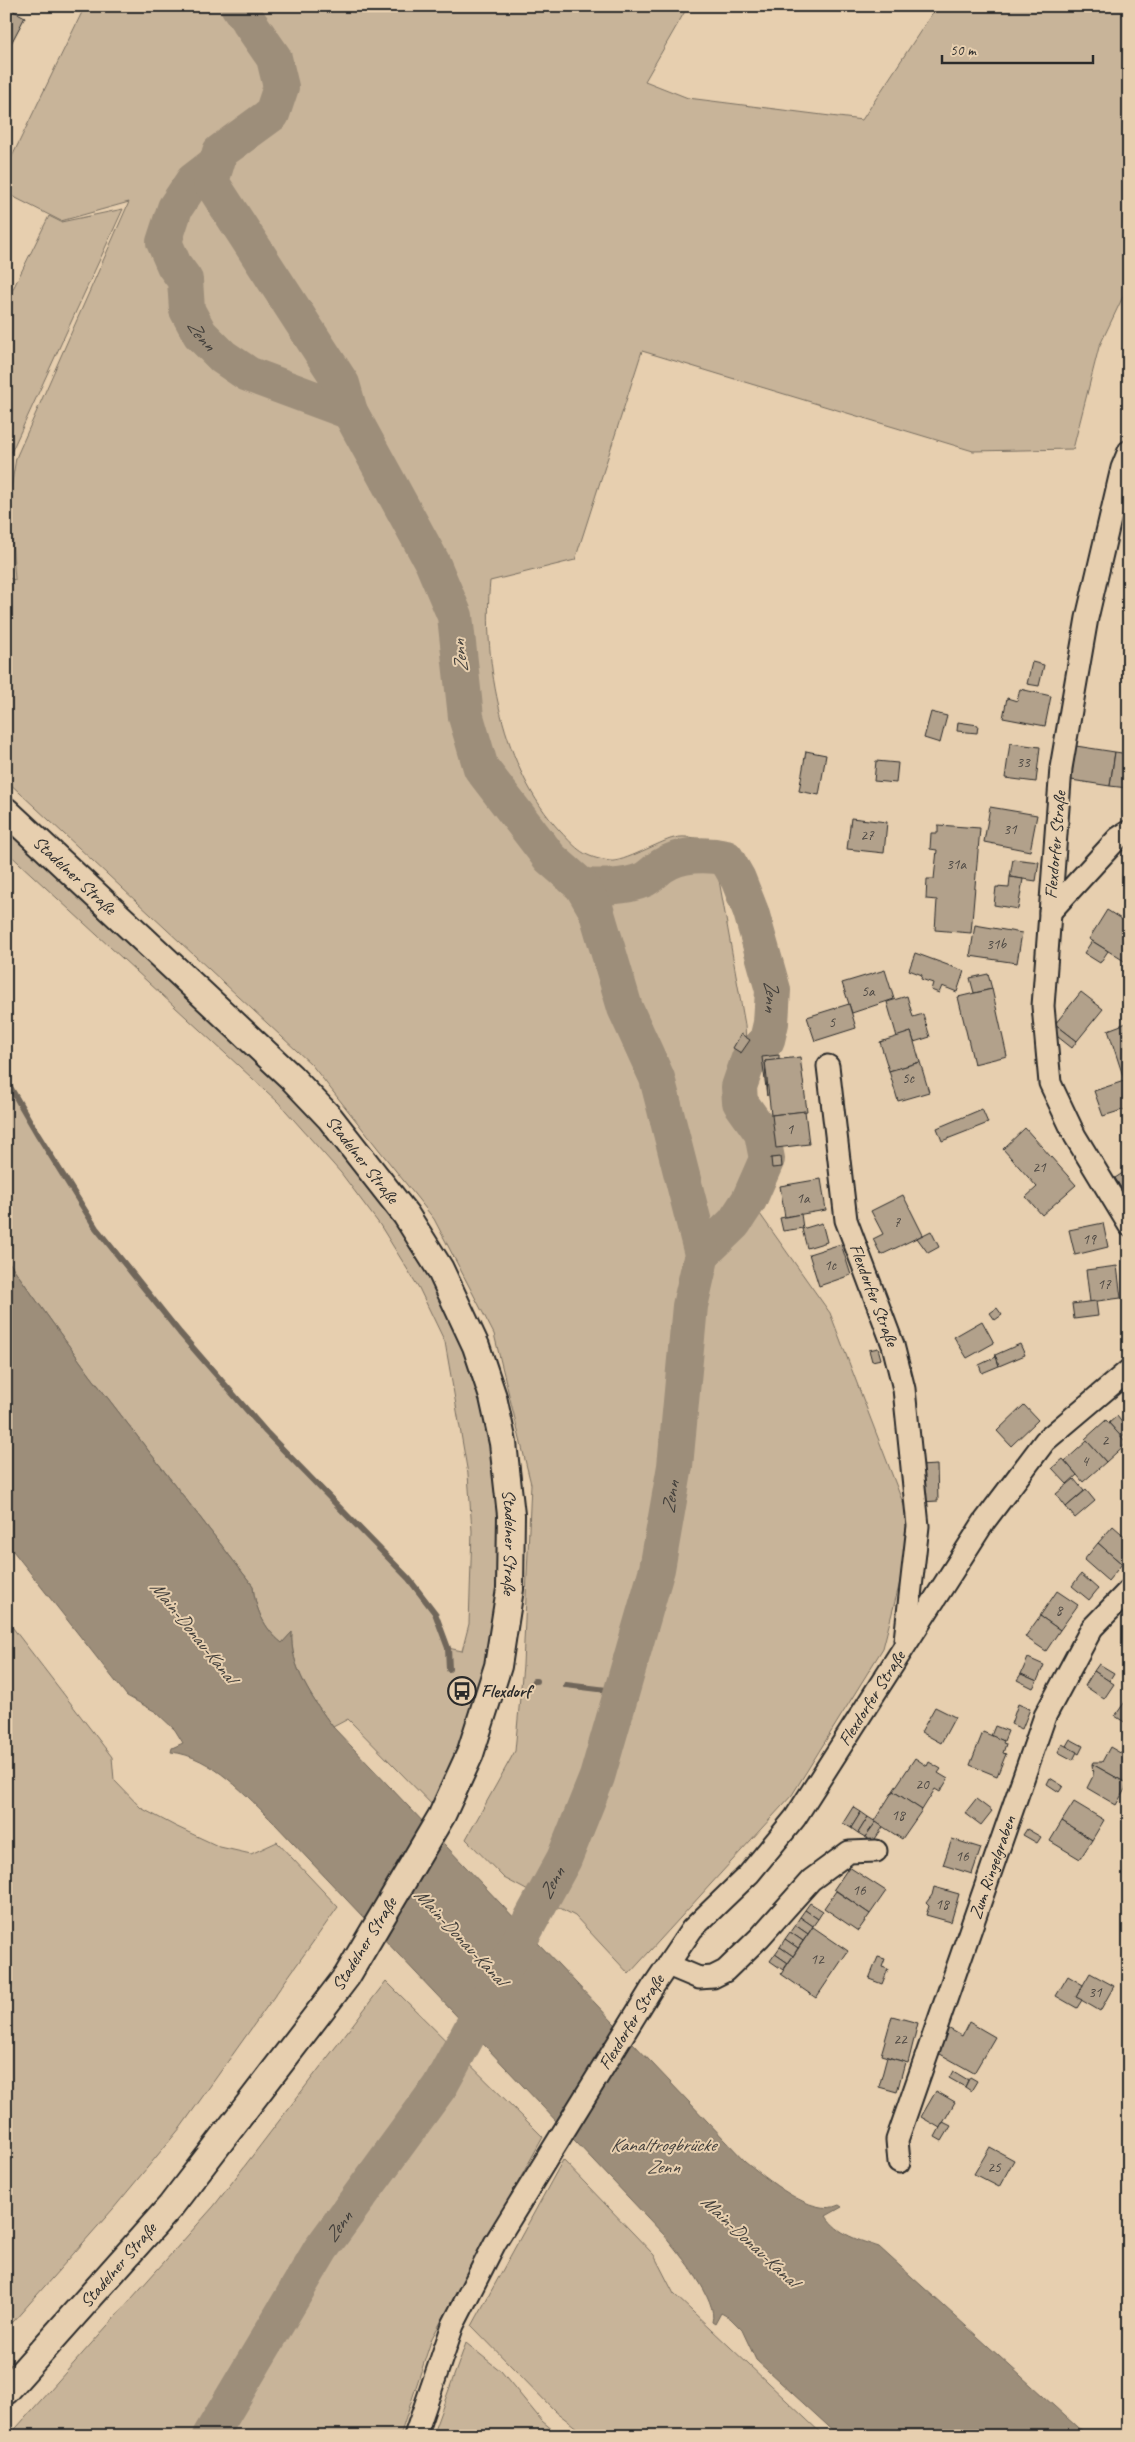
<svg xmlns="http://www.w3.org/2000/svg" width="1135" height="2442" font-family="Caveat,sans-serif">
	<rect width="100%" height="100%" fill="#e7cfaf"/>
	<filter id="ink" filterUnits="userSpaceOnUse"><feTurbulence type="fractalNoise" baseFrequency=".02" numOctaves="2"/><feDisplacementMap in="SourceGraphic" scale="10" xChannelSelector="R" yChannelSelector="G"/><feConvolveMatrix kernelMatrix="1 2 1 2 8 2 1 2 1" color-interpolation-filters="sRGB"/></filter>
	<g filter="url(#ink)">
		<g fill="#c8b499" stroke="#7a7062">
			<path d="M85,6h603l-43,75 43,17 174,22 75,-114h192v278l-30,63 -26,102 -100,2 -331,-100 -67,209 -85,21c-8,81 13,189 70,250 18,19 23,26 50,30 13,2 50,-20 64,-23 11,-3 27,1 38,3l33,184 10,182 75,106 78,203 -8,66 -17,66 -91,147 -163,179 -54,-58 -71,-38 -38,-39 49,-88 8,-86 8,-181 -37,-150 -60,-115 -123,-155 -305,-284v-203l9,3 -6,-80 7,-42 113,-256 -68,19 -55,-28v-24z"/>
			<path d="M123,209l-114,248 -3,24v-178l43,-87 12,6z"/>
			<path d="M6,811l220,204 180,200 87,182 17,192 -68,226 -94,-96 -15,8c-20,-27 -44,-61 -41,-95l-10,11c-18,-14 -27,-35 -29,-57l-163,-211 -84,-117v-178l32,55 58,93 84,105 86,99 143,147 26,34 13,35 14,3 7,-27 3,-93 -4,-57 -23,-132 -26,-54 -39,-63 -39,-52 -63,-71 -272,-251z"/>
			<path d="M6,1619l106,138 2,23 27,28 34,18 45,21 31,7 26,-12 61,65 -157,220 -68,82 -107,121z"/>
			<path d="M386,1981l157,156 -111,201 -32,98h-391l205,-230z"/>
			<path d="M563,2160l91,95 20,39 150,142h-237l-32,-25 -83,-85z"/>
			<path d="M466,2343l35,28 41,50 18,15h-128z"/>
		</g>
		<path fill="#9d8e7a" stroke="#6f665a" d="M6,1258l84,117 163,211c2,22 11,43 29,57l10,-11c-3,34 21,68 41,95l412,434c21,17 67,57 94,44l3,2 -16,9c12,19 33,24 53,31l208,189h-248l-83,-76 -14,-30 -12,-12 -9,-5 -6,11 -3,-2c7,-22 -33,-68 -47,-86l-390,-412c-28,-28 -63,-68 -104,-72l1,-4 11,-5 -8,-13 -19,-18 -29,-16 -121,-154z"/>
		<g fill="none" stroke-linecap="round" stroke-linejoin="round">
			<g stroke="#6f665a" stroke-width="6">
				<path d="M6,1080l32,55 58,93 84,105 86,99 143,147 26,34 13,35 1,21"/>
				<path d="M534,1681h2"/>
				<path d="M566,1685l57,7"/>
			</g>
			<g stroke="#9d8e7a" stroke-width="36">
				<path id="s1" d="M215,164l-22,17 -18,27 -11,34 10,23 11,15 2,30 13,24 23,23 25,17 102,38"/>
				<path id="s2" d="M582,886c21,1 42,2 61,-6 7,-3 13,-10 19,-14 18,-12 43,-13 64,-8l12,21 13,33 22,78 -2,33 -4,17 -18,18 -10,29 1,15 22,31 5,26 -18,41 -15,23 -32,31"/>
				<path id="s3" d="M210,2436l111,-187 119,-163 124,-227 33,-82 60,-208 18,-103 15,-160 12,-52 -45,-176 -32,-70 -29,-98 -14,-24 -32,-28 -69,-90 -15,-51 -11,-101 -23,-54 -82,-150 -8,-28 -131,-202 9,-30 52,-38 9,-27 -7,-29 -36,-52"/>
			</g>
		</g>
		<g fill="#b2a18b" stroke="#2b2b2b">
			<path d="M6,7l19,10 -19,36z"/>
			<path d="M1032,662l12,3 -5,21 -12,-2z"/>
			<path d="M1020,689l31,7 -6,30 -42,-8 4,-20 10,3z"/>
			<path d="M931,712l16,4 -7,27 -16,-5z"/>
			<path d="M958,722l20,3 -1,8 -20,-2z"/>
			<path d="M1010,743l30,4 -4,35 -31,-4z"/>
			<path d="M1076,746l39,6 -5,34 -39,-6z"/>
			<path d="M806,751l20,4 -7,40 -20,-4z"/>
			<path d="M1115,752l14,2 -1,34 -18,-2z"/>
			<path d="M876,761l22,2 -2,20 -22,-2z"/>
			<path d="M990,807l47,8 -7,36 -46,-9z"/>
			<path d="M851,818l36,4 -3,31 -37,-4z"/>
			<path d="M938,825l42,3 -9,105 -36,-3 2,-30 -11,-1 1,-20h7l3,-29 -7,-1 1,-16h7z"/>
			<path d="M1013,859l26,3 -3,19 -26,-4z"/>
			<path d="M1010,877l13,2 -5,30 -24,-4 2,-18 13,1z"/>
			<path d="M1107,910l22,14v40l-40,-25z"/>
			<path d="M975,925l47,8 -5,30 -47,-7z"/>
			<path d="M1092,941l16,10 -8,12 -16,-10z"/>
			<path d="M915,953l49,18 -7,21 -15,-6 -3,7 -8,-3 2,-7 -12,-4 1,-4 -13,-5z"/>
			<path d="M885,970l9,29 -42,14 -10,-30z"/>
			<path d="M988,974l4,15 -18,4 -4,-15z"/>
			<path d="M992,989l15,67 -33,8 -16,-67z"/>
			<path d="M1081,992l22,17 -26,32 -22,-17z"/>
			<path d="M907,996l6,21 10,-3 7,23 -16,5 -3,-10 -14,5 -10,-35z"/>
			<path d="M849,1004l7,24 -41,13 -8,-24z"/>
			<path d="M1129,1022v72l-21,-64z"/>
			<path d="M1055,1024l22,17 -5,7 -19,-15z"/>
			<path d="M911,1032l9,30 -31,9 -9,-29z"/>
			<path d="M741,1034l9,6 -9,13 -8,-5z"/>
			<path d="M779,1055v5l-14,1 2,35 -5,-39z"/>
			<path d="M800,1057l7,54 -36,4 -6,-54z"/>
			<path d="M920,1062l9,30 -31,9 -9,-30z"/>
			<path d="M1124,1081l5,13v14l-26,8 -9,-25z"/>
			<path d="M982,1109l6,14 -46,18 -5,-13z"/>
			<path d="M805,1111l4,33 -33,4 -4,-33z"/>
			<path d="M1025,1128l51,57 -34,30 -16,-18 11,-10 -34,-38z"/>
			<path d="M781,1157l1,10 -10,1 -1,-10z"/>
			<path d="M1129,1169v31l-14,-22z"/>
			<path d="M821,1179l5,31 -41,7 -5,-31z"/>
			<path d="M903,1195l20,40 -42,20 -8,-16 10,-5 -12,-23z"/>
			<path d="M801,1214l2,14 -20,3 -3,-13z"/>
			<path d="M822,1223l5,19 -20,6 -5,-19z"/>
			<path d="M1103,1223l5,24 -33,8 -6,-25z"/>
			<path d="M931,1231l8,16 -11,6 -11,-15z"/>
			<path d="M841,1244l10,31 -32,11 -10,-32z"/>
			<path d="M1117,1266l4,32 -31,4 -4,-32z"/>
			<path d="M1096,1301l2,15 -24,3 -2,-15z"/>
			<path d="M997,1308l5,7 -7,5 -5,-7z"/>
			<path d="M982,1321l12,22 -27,15 -13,-21z"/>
			<path d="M1020,1344l5,11 -26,11 -4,-11z"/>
			<path d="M878,1348l3,11 -9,2 -3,-11z"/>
			<path d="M996,1357l3,9 -17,7 -3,-8z"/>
			<path d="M1024,1405l14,15 -27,26 -14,-15z"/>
			<path d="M1117,1416l7,9 2,8 -5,4 -12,-14z"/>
			<path d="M1106,1420l21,23 -21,19 -21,-23z"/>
			<path d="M1087,1441l19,21 -23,20 -18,-21z"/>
			<path d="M1063,1459l14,16 -10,9 -15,-16z"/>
			<path d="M937,1465l1,36 -18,1 -1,-36z"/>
			<path d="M1074,1479l10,12 -18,16 -10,-13z"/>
			<path d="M1086,1490l9,11 -20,17 -9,-11z"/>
			<path d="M1113,1526l16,14v17l-7,7 -24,-21z"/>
			<path d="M1098,1543l24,21 -14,17 -24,-21z"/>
			<path d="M1081,1574l17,15 -9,11 -17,-14z"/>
			<path d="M1057,1591l21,14 -18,25 -20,-14z"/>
			<path d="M1040,1616l20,14 -14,21 -21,-14z"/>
			<path d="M1028,1658l16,7 -7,16 -16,-7z"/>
			<path d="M1099,1664l15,9 -5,8 -15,-10z"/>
			<path d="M1094,1671l20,13 -10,15 -19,-13z"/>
			<path d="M1021,1674l16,7 -4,7 -16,-8z"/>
			<path d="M1129,1696v29l-14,-9z"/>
			<path d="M1018,1704l12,5 -8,20 -11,-5z"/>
			<path d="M935,1707l20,10 -14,26 -20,-11z"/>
			<path d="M995,1726l13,5 -4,10 -13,-5z"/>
			<path d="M983,1732l21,9 -1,2 3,1 -3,9 3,1 -9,22 -27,-11z"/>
			<path d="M1070,1739l13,7 -4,8 -13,-8z"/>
			<path d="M1062,1744l15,8 -4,8 -15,-8z"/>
			<path d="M1110,1747l19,11 -1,26 -36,-20 1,-2h9z"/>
			<path d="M915,1758l12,8 2,-4 12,7 -3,4 10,6 -8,13 -5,-3 -13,21 -29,-19z"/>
			<path d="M1092,1764l36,20 -12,21 -29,-17 6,-12z"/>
			<path d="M1050,1778l13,8 -4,6 -12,-8z"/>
			<path d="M893,1791l29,19 -20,29 -28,-18z"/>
			<path d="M976,1799l16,12 -11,14 -16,-12z"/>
			<path d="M1074,1802l30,18 -12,20 -30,-19z"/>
			<path d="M853,1807l8,5 -10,16 -8,-5z"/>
			<path d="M861,1812l7,5 -10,16 -7,-5z"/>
			<path d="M868,1817l8,5 -11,15 -7,-4z"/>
			<path d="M1062,1821l30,19 -12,19 -30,-18z"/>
			<path d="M876,1822l7,5 -10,15 -8,-5z"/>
			<path d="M1027,1829l14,8 -4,6 -14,-8z"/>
			<path d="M952,1839l29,9 -9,26 -29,-9z"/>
			<path d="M849,1867l37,24 -16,23 -36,-25z"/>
			<path d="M934,1887l25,7 -8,28 -25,-7 3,-9 -3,-3 6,-8z"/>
			<path d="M836,1891l34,23 -12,17 -34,-23z"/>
			<path d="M810,1903l13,8 -5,8 -13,-9z"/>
			<path d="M805,1910l13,9 -5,7 -13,-9z"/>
			<path d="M800,1917l13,9 -5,8 -13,-9z"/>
			<path d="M795,1925l13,9 -5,7 -13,-9z"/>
			<path d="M813,1927l35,24 -32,47 -35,-24z"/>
			<path d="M790,1932l13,9 -5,7 -13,-9z"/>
			<path d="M785,1939l13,9 -5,8 -13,-9z"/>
			<path d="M780,1947l13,9 -5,7 -13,-9z"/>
			<path d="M775,1954l13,9 -5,7 -13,-9z"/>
			<path d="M878,1957l7,2 -3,8 6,2 -6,15 -13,-5z"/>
			<path d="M1090,1973l24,13 -14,25 -24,-14z"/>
			<path d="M1068,1976l15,9 -7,12 6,3 -5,8 -21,-12z"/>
			<path d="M892,2016l26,7 -10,40 -27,-8z"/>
			<path d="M969,2022l26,15 -21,36 -41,-23 13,-23 16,9z"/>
			<path d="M887,2057l18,5 -8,30 -18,-5z"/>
			<path d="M953,2071l15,9 -3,7 -16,-9z"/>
			<path d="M970,2077l7,4 -6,10 -6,-4z"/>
			<path d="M936,2091l19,11 -15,26 -19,-11z"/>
			<path d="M943,2122l8,4 -9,15 -7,-4z"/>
			<path d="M990,2147l24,13 -15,27 -25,-13z"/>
		</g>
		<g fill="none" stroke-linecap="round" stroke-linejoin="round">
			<defs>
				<g id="minor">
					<path d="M1129,451l-7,17 -35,150 -26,150 -18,238 7,77 25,53 54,89"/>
					<path d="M1050,912l68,-74 11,-7"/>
					<path id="s4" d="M828,1066l18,154 47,125 11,44 14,137 -13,114"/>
					<path d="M668,1965l31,13 14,-1 12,-6 35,-34 51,-57 38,-28 27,-1"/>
					<path id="s5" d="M899,2162l-2,-22 148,-424 47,-88 37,-38"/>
					<path id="s6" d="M415,2436l38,-111 42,-82 157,-255 40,-59 57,-55 46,-56 189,-296 61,-81 84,-71"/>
				</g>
				<g id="major">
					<path id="s7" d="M6,811l285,266 39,41 76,97 34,54 36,77 17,51 10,46 8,72 -1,74 -12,77 -28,88 -28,61 -95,161 -177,231 -164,184"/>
				</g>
			</defs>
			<use href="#minor" stroke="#2b2b2b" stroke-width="25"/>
			<use href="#major" stroke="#2b2b2b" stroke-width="30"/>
			<use href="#minor" stroke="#e7cfaf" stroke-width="21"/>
			<use href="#major" stroke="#e7cfaf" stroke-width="26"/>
		</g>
	</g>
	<defs>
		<symbol id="bus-ring" viewBox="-11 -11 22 22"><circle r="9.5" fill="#e7cfaf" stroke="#2b2b2b" stroke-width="1.5"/><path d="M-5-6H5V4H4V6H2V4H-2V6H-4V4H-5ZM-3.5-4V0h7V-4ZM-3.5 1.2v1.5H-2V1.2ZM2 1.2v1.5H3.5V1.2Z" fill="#2b2b2b"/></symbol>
	</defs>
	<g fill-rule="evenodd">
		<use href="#bus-ring" x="446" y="1675" width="32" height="32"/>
	</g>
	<g text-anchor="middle" stroke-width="4" stroke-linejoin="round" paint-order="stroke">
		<g font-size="15" fill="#4d4843">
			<text x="1023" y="767">33</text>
			<text x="1010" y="834">31</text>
			<text x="867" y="840">27</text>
			<text x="956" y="869">31a</text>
			<text x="996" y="949">31b</text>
			<text x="868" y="996">5a</text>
			<text x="832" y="1027">5</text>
			<text x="908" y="1083">5c</text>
			<text x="790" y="1134">1</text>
			<text x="1039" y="1172">21</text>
			<text x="803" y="1203">1a</text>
			<text x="897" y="1227">7</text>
			<text x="1089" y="1244">19</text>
			<text x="830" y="1270">1c</text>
			<text x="1104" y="1289">17</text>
			<text x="1105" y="1445">2</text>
			<text x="1085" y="1466">4</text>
			<text x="1059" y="1615">8</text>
			<text x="922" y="1789">20</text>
			<text x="898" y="1820">18</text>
			<text x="962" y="1861">16</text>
			<text x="859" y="1895">16</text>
			<text x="942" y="1909">18</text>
			<text x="817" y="1964">12</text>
			<text x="1095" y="1997">31</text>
			<text x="900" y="2044">22</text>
			<text x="994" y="2172">25</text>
		</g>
		<g font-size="18" fill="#2b2b2b" stroke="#e7cfaf">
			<text transform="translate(1055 845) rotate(-85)" y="6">Flexdorfer Straße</text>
			<text dy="6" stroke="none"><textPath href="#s7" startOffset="94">Stadelner Straße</textPath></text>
			<text dy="6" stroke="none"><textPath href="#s7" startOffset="499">Stadelner Straße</textPath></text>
			<text dy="6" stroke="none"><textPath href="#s4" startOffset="235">Flexdorfer Straße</textPath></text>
			<text dy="6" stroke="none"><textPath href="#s7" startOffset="919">Stadelner Straße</textPath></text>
			<text dy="6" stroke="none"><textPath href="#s6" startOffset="874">Flexdorfer Straße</textPath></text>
			<text dy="6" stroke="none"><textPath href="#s5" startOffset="311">Zum Ringelgraben</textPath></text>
			<text transform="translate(364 1944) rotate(-58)" y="6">Stadelner Straße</text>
			<text dy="6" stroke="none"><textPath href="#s6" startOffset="469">Flexdorfer Straße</textPath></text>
			<text transform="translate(118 2265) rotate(-49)" y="6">Stadelner Straße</text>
		</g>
		<g font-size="18" font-weight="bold" fill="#2b2b2b" stroke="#e7cfaf" text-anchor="start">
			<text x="481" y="1697">Flexdorf</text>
		</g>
		<g font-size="19" font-style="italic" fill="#423f3b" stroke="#e7cfaf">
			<text dy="7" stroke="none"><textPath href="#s1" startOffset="199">Zenn</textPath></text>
			<text transform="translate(459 656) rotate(-96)" y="7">Zenn</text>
			<text dy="7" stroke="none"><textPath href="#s2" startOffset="298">Zenn</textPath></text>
			<text dy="7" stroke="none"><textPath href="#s3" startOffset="1056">Zenn</textPath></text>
			<text transform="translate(194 1631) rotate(51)" y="7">Main-Donau-Kanal</text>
			<text dy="7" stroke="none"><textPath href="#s3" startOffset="651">Zenn</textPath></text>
			<text transform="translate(461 1936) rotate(47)" y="7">Main-Donau-Kanal</text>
			<text x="663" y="2151">Kanaltrogbrücke<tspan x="663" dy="22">Zenn</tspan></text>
			<text dy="7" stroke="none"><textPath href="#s3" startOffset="246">Zenn</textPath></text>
			<text transform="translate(750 2240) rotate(43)" y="7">Main-Donau-Kanal</text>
		</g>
	</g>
	<rect width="1135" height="2442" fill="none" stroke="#e7cfaf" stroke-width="25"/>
	<rect x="12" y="12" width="1110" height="2417" fill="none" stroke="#2b2b2b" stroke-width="2" filter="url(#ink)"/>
	<path d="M942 55v8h151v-8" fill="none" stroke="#2b2b2b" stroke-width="2.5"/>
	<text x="950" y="55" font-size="15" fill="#2b2b2b" stroke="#e7cfaf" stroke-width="4" paint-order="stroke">50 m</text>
</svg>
